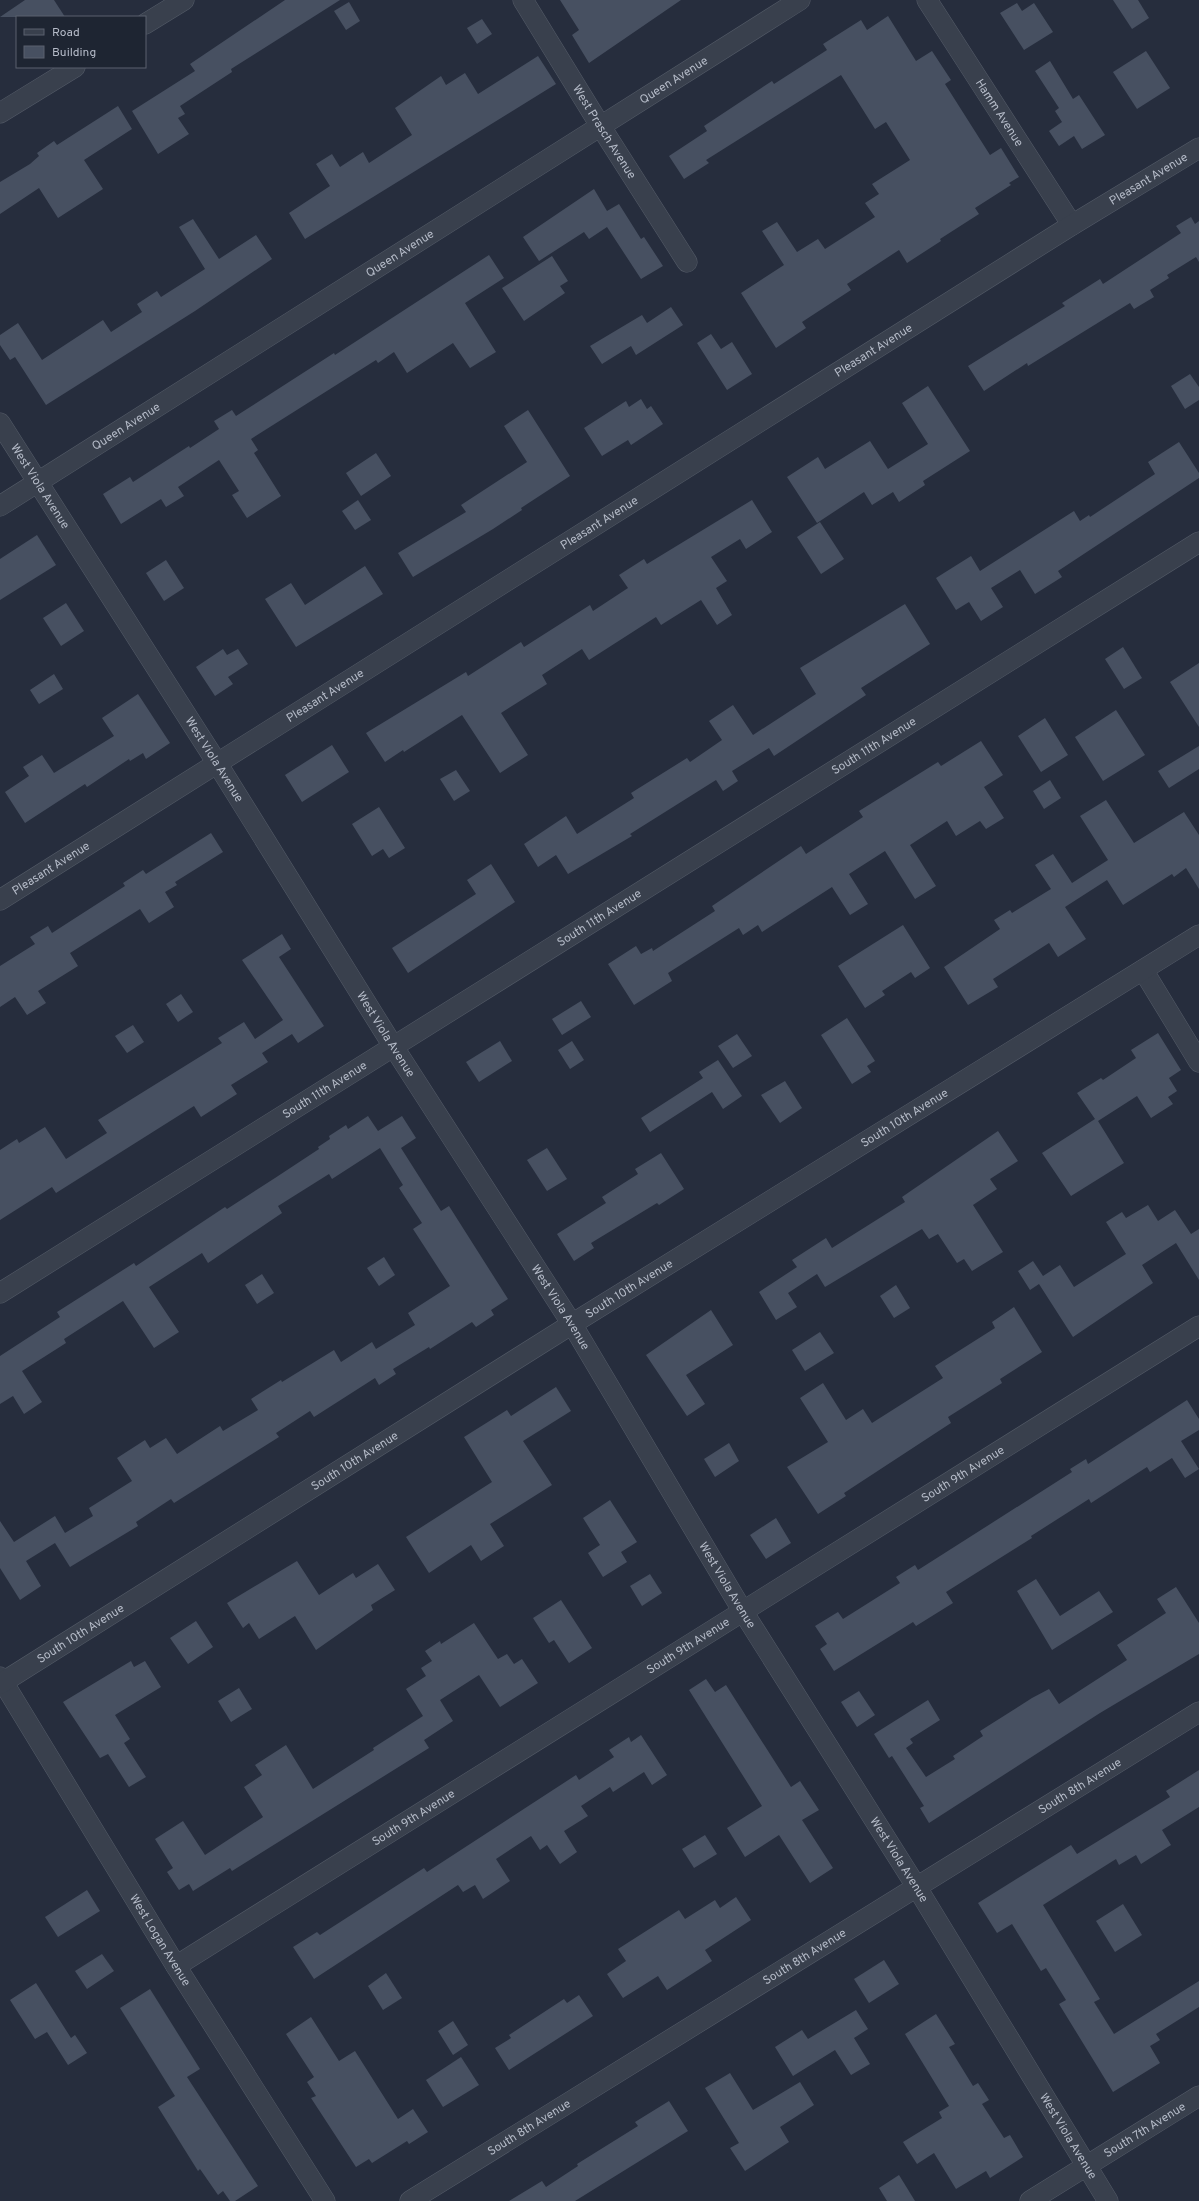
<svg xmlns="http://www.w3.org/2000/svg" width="1199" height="2201" font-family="Overpass,sans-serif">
	<rect width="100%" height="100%" fill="#262d3d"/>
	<g fill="#475061">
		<path d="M25,0h29l11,17h-65z"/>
		<path d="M285,0h55l-109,69 1,3 -52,34 5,8 -7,4 11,16 -31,20 -26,-43 63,-40 -5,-7z"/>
		<path d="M560,0h121l-92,63 -17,-28 7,-5z"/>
		<path d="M1113,0h25l11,18 -17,11z"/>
		<path d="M349,2l11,19 -14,9 -12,-19z"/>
		<path d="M1017,3l5,8 12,-8 19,29 -29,18 -24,-37z"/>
		<path d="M888,16l28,45 16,-10 19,29 -6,4 45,71 11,-7 18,29 -10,6 2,2 -36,23 4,6 -39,25 1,2 -34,22 -8,-13 -52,34 4,6 -49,32 4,6 -30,20 -35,-55 43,-28 -22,-34 15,-9 20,30 21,-13 7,10 50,-32 -10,-14 14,-9 -7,-10 38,-24 -24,-38 -11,7 -34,-54 -135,85 3,3 -25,16 -15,-23 38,-25 -3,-5 68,-45 2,3 53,-34 -4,-6 38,-24 6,10z"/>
		<path d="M482,19l10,15 -15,10 -10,-16z"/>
		<path d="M1146,51l24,37 -33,21 -24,-37z"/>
		<path d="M538,56l18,28 -251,155 -16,-26 41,-27 -14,-22 16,-10 8,13 23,-15 6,11 43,-28 -17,-27 46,-32 5,9 19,-12 13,21z"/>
		<path d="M1050,61l23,38 6,-4 26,40 -23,14 -8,-13 -15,10 -10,-15 13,-9 -7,-11 4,-3 -24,-37z"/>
		<path d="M118,106l14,23 -48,31 19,29 -45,29 -19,-30 -39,26v-32l30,-18 9,-8 -2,-3 17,-12 3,4z"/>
		<path d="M594,189l13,22 12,-7 22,35 3,-2 19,29 -22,13 -34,-52 -18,12 -5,-7 -45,29 -16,-24z"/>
		<path d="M1191,217l4,7 4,-3v41l-3,-5 -29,18 2,3 -19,12 4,7 -20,12 -4,-6 -102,63 -1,-3 -43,28 -16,-25 97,-60 -3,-3 38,-24 3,5 78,-51 -5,-7z"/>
		<path d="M193,219l26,40 37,-24 16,24 -77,52 -149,94 -31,-48 -5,3 -10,-15v-10l18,-12 24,37 61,-40 8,12 31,-20 -5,-8 20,-13 4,6 44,-28 -26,-42z"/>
		<path d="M489,255l15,23 -39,25 31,49 -26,16 -17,-25 -46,30 -13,-21 -16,11 -2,-3 -125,79 7,11 -4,3 27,43 -34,22 -15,-23 7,-4 -20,-31 -41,27 6,9 -18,11 -5,-8 -40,25 -18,-30 27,-17 3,5 56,-36 1,2 29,-19 -5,-8 18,-11 4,6 98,-63 1,2z"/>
		<path d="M552,256l16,25 -8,5 5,7 -41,28 -22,-33z"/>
		<path d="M671,307l12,18 -47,30 -5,-9 -29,18 -12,-18 52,-31 5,8z"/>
		<path d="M711,334l10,15 11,-7 20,32 -25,16 -30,-47z"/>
		<path d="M1190,374l9,13v13l-14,9 -14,-23z"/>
		<path d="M928,386l42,65 -47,30 2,4 -26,17 -6,-10 -21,13 -8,-13 -47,31 -30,-46 31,-20 7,12 45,-28 18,28 40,-25 -26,-41z"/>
		<path d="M641,399l6,10 4,-3 12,18 -32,21 -3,-5 -26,16 -18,-28 42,-27 3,6z"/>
		<path d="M528,410l42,66 -49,32 1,2 -29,19 -80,48 -15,-24 68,-41 -5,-7 66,-43 -23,-36z"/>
		<path d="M1179,442l20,31v5l-141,93 4,6 -27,17 -15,-24 -29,18 12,19 -22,14 -12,-19 -13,8 -20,-32 35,-22 9,15 94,-60 6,10 9,-6 1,2 65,-43 -7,-12z"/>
		<path d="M376,453l15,23 -30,20 -15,-23z"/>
		<path d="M358,500l13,20 -16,10 -13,-19z"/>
		<path d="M752,500l20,32 -26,17 -6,-10 -29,18 16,24 -11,7 16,27 -15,10 -16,-25 -40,25 -5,-8 -67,43 -7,-11 -40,26 5,9 -46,29 27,42 -28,18 -38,-58 -58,37 -1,-2 -18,12 -19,-29 100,-61 2,4 53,-34 3,5 66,-42 3,6 35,-23 -9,-13 25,-16 3,5z"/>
		<path d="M820,522l24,37 -23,15 -24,-37z"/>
		<path d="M37,535l19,30 -56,35v-41z"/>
		<path d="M166,560l18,28 -20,13 -18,-28z"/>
		<path d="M365,566l18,28 -87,53 -31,-48 26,-16 14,22z"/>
		<path d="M66,603l18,28 -23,15 -18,-28z"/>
		<path d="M905,604l25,40 -69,44 5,7 -92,61 -5,-8 -37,23 6,10 -15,10 -7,-11 -86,54 2,2 -64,38 -12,-19 -18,12 -14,-23 42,-28 11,18 57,-36 -3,-5 56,-35 3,4 32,-22 -13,-19 24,-16 20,30 63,-41 -16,-26z"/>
		<path d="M1123,647l19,31 -18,11 -19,-30z"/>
		<path d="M223,649l4,6 11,-6 10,15 -20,13 5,7 -18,12 -19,-29z"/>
		<path d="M1199,663v64l-29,-45z"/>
		<path d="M54,674l9,15 -24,15 -9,-14z"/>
		<path d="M138,694l32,49 -24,16 -3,-6 -13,8 -1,-2 -42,28 -2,-3 -60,39 -20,-31 24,-16 -6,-9 19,-12 12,18 60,-37 -12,-18z"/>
		<path d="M1116,710l29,45 -42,26 -28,-44z"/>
		<path d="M1045,718l23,37 -27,17 -23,-36z"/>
		<path d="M981,741l22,34 -19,12 20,31 -18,11 -6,-8 -24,15 -9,-15 -37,24 26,41 -21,13 -30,-48 -36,23 19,30 -18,11 -18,-28 -70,45 -4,-7 -15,10 -4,-7 -71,45 4,8 -38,24 -26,-41 28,-18 5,8 11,-6 1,3 62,-40 -3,-5 89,-60 5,8 57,-37 -4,-6 79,-49 3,4z"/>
		<path d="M332,745l17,27 -47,30 -17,-27z"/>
		<path d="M1199,746v23l-30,19 -11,-17z"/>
		<path d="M456,770l14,21 -16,10 -14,-22z"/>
		<path d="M1050,780l11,18 -17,11 -11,-18z"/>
		<path d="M1106,800l28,43 50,-31 15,23v54l-13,-21 -12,9 -2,-3 -49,31 -16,-25 -42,27 21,32 -28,18 -9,-14 -56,36 5,8 -30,18 -24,-38 56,-38 -6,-9 16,-10 2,3 39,-24 -16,-24 18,-11 19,29 36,-23 -28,-44z"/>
		<path d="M379,807l26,41 -16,10 -6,-9 -11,7 -20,-32z"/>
		<path d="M211,833l12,19 -48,30 2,3 -12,7 9,15 -25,16 -9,-14 -70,44 8,13 -40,25 8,12 -19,12 -12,-18 -15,10v-41l35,-22 -5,-7 18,-11 4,7 73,-47 -2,-3 20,-13 3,4z"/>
		<path d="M491,864l24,38 -107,71 -16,-25 84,-54 -9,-14z"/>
		<path d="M903,925l27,43 -15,10 -4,-6 -29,19 3,4 -20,13 -27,-42z"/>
		<path d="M282,934l9,15 -12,8 45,69 -26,17 -6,-9 -30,19 6,9 -37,23 6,9 -36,23 -7,-11 -138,87 -4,-6 -52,33v-70l17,-11 2,4 26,-16 21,32 41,-26 -9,-13 124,-77 -4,-5 26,-16 11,17 28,-19 -41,-60z"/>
		<path d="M181,994l12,18 -15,10 -12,-18z"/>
		<path d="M581,1001l10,16 -29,18 -10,-16z"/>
		<path d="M847,1018l28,43 -8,5 4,6 -19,12 -31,-49z"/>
		<path d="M133,1025l11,17 -17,11 -12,-17z"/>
		<path d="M1158,1033l23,37 -12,8 8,13 -9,6 5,7 -22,14 -14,-22 -39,25 26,42 -53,33 -29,-43 53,-34 -18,-26 24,-15 2,2 33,-22 -5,-8z"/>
		<path d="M737,1034l15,22 -19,12 -15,-22z"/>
		<path d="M500,1041l12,20 -33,21 -13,-20z"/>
		<path d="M572,1041l12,19 -14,9 -12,-19z"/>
		<path d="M718,1060l24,36 -19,13 -11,-17 -62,40 -9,-14 62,-40 -4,-6z"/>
		<path d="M785,1081l17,27 -22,15 -19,-28z"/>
		<path d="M368,1116l10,15 24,-15 14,22 -15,10 40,63 8,-5 59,93 -17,11 3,5 -18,12 -4,-5 -42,27 -1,-2 -36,22 3,5 -17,11 -4,-7 -61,39 -4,-6 -34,22 3,4 -105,66 -3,-4 -35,23 2,4 -68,41 -15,-24 -29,18 15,25 -21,14 -20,-32v-47l14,21 41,-26 10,17 28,-17 -4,-8 43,-27 -15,-23 28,-18 5,8 16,-10 11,16 43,-28 3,5 35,-21 -7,-11 30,-19 1,2 52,-32 7,12 31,-20 4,7 39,-24 -7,-12 42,-27 -37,-57 9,-6 -23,-35 4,-3 -23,-37 -48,31 -3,-5 -51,32 4,7 -74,50 -6,-10 -53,34 30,45 -25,16 -31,-47 -59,38 2,4 -44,28 20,31 -18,12 -11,-18 -13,8v-48l60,-39 -3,-5 77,-49 2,3 89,-59 2,2 48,-31 44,-29 -1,-2 12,-8 -1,-3 17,-11 2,4z"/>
		<path d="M998,1131l20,30 -28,18 7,10 -24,16 30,47 -31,19 -8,-12 -7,4 -19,-29 -9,5 -7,-10 -97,58 -8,-13 -29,19 9,14 -21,13 -17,-28 38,-25 -5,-7 34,-22 6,10 73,-46 -3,-5z"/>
		<path d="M547,1148l20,31 -20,12 -20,-31z"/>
		<path d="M661,1153l23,36 -25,16 -2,-2 -66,40 3,5 -20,13 -17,-27 49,-31 -4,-6 36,-23 -3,-5z"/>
		<path d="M1148,1205l10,16 17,-11 16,24 8,-5v51l-23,-37 -34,22 11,18 -80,54 -34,-53 -9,6 -12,-19 15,-10 10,15 17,-11 14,22 52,-33 -20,-32 16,-10 4,6z"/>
		<path d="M384,1257l11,18 -16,11 -12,-18z"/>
		<path d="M262,1274l12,19 -17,11 -12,-19z"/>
		<path d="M896,1285l14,23 -16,10 -14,-22z"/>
		<path d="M1014,1307l28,45 -42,27 2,4 -54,34 3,6 -107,70 2,3 -28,18 -31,-47 41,-25 -28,-44 23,-15 23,37 17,-11 9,14 71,-45 -8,-12 60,-38 -3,-6z"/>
		<path d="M711,1310l22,35 -47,30 19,29 -18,12 -41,-61z"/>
		<path d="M820,1332l14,21 -29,18 -13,-21z"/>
		<path d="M556,1387l15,24 -48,30 29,44 -62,39 14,22 -23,15 -10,-16 -42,28 -23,-36 86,-55 -28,-45 43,-27 4,6z"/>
		<path d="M1187,1400l12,19v11l-18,11 18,28 -14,9 -13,-20 -22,14 -3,-5 -56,36 -2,-4 -58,37 1,2 -86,54 7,11 -37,23 -3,-4 -79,49 -14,-22 7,-5 -12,-18 23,-14 5,7 57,-36 -4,-6 19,-12 3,5 154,-98 -2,-3 16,-10 2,5z"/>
		<path d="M729,1443l10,18 -24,16 -11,-18z"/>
		<path d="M610,1500l27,42 -16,10 6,10 -24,15 -15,-24 12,-8 -17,-27z"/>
		<path d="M776,1518l15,25 -25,16 -16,-24z"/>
		<path d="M297,1561l22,34 34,-22 3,5 22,-14 17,26 -24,15 2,5 -57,40 -21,-34 -36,23 -10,-16 -6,5 -16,-25z"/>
		<path d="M650,1574l12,19 -20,13 -12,-20z"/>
		<path d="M1036,1579l24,37 39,-25 14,21 -61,38 -35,-59z"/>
		<path d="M1176,1587l23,36v31l-99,59 -171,110 -9,-15 4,-2 -32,-50 -3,2 -15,-24 54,-34 12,20 -30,19 3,4 -7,5 20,29 29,-18 -2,-3 30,-20 -3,-5 52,-33 17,-9 10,15 68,-44 -10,-15 49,-32 -9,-14z"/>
		<path d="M561,1600l31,48 -23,15 -15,-23 -5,3 -16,-25z"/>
		<path d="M196,1621l17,26 -25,17 -18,-26z"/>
		<path d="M474,1623l24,36 9,-5 7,10 8,-5 16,24 -38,24 -21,-32 -39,25 13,21 -29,19 5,8 -197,123 -2,-3 -37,23 -4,-7 -10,6 -12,-18 6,-4 -18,-29 28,-18 22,34 58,-38 -19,-30 18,-12 -7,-10 31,-20 27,44 61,-39 -1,-2 50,-32 -17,-27 20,-13 -5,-8 11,-7 -7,-10 15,-10 1,3z"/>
		<path d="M131,1661l3,6 11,-6 16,26 -46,28 15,24 -6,4 22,34 -17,10 -21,-33 -8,4 -37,-56z"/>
		<path d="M706,1679l9,13 11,-7 65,102 9,-6 19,29 -17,10 31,48 -23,15 -31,-48 -34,22 -18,-29 35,-22 -73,-116z"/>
		<path d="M239,1688l13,21 -21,13 -13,-21z"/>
		<path d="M859,1691l16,24 -18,12 -16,-25z"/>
		<path d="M641,1735l26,40 -15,10 -8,-13 -31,20 -3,-5 -29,19 7,10 -24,15 13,21 -17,12 -13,-19 -7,5 -9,-14 -35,23 14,22 -27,18 -8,-14 -12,7 -5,-7 -144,94 -21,-32 24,-15 3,3 104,-67 3,4 149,-97 3,5 35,-23 -5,-7 20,-13 2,5z"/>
		<path d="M1199,1770v37l-37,23 9,15 -30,19 -5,-9 -17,10 -3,-6 -73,46 57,94 -6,3 20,32 85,-53v26l-43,27 4,6 -10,6 10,17 -47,29 -54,-88 7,-4 -20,-32 -5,3 -29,-47 -15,9 -19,-30 93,-58 6,9 93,-57 -4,-6z"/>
		<path d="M705,1835l12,19 -23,14 -12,-19z"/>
		<path d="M87,1890l13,21 -42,26 -13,-20z"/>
		<path d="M736,1897l15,23 -46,30 7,11 -45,29 -9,-14 -35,22 -16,-24 19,-13 -8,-12 61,-39 6,9 30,-19 5,8z"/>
		<path d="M1123,1904l19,31 -27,17 -19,-31z"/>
		<path d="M102,1954l12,17 -27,18 -12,-18z"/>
		<path d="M884,1960l15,24 -30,19 -15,-24z"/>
		<path d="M386,1973l16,25 -19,12 -15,-24z"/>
		<path d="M36,1983l35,55 4,-3 12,18 -19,12 -21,-33 -12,7 -25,-39z"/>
		<path d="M150,1989l50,80 -13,8 71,109 -23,15h-5l-7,-10 -5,4 -18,-26 -2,2 -40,-64 17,-11 -55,-88z"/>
		<path d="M579,1995l14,21 -84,54 -14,-22 16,-10 -2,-3 55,-36 3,4z"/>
		<path d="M856,2010l12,19 -14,9 16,26 -19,11 -16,-25 -42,26 -18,-29 27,-17 6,9z"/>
		<path d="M936,2014l19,30 -6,3 24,39 5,-3 11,17 -7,4 22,34 6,-3 13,22 -33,21 -4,-7 -30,18 -22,-36 -17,11 -14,-22 39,-24 -3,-6 10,-6 -44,-72z"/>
		<path d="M311,2017l28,44 16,-10 43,68 15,-10 15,23 -19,12 -2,-3 -35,22 -3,-4 -13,8 -45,-69 5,-2 -9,-14 7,-5 -28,-43z"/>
		<path d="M453,2021l15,24 -15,10 -15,-24z"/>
		<path d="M461,2057l18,28 -36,22 -17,-27z"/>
		<path d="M730,2073l23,37 47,-28 14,23 -34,22 9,15 -44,29 -15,-23 9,-5 -34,-55z"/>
		<path d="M669,2101l19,30 -113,70h-66l33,-20 4,6 32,-21 -1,-2 61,-38 -3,-4z"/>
		<path d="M899,2175l16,26h-28l-8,-13z"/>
	</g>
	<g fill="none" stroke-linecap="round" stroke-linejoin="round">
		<defs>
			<g id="minor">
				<path id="s1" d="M523,0l78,127 86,135"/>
				<path id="s2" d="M927,0l145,225"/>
				<path d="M145,24l39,-24"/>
				<path d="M0,113l75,-46"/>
				<path id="s3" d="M0,423l217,340 176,283 179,278 170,286 174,276 192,315"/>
				<path id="s4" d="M0,506l800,-506"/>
				<path id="s5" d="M0,900l1072,-675 127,-77"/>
				<path d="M1143,970l56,92"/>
				<path id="s6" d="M0,1293l1199,-751"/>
				<path id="s7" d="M0,1677l176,289 149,235"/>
				<path id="s8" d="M0,1684l572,-360 627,-389"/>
				<path id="s9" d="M176,1966l1023,-640"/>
				<path id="s10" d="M410,2201l789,-489"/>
				<path id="s11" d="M1030,2201l169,-105"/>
			</g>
		</defs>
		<use href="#minor" stroke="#545b68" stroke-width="21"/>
		<use href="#minor" stroke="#39404d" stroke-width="20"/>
	</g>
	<g text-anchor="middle" stroke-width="3.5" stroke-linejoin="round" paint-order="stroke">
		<g font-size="12" fill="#b5bbc8" stroke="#1e2532">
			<text dy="4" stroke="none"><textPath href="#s4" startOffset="797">Queen Avenue</textPath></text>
			<text dy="4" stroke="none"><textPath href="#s2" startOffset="134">Hamm Avenue</textPath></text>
			<text dy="4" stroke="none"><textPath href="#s1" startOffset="155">West Prasch Avenue</textPath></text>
			<text dy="4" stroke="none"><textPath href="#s5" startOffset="1356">Pleasant Avenue</textPath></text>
			<text dy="4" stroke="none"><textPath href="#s4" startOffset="473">Queen Avenue</textPath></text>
			<text dy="4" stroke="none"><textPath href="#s5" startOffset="1032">Pleasant Avenue</textPath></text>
			<text dy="4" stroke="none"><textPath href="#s4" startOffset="149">Queen Avenue</textPath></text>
			<text dy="4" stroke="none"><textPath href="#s3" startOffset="75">West Viola Avenue</textPath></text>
			<text dy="4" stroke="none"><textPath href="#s5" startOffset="708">Pleasant Avenue</textPath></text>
			<text dy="4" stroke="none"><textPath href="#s5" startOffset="384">Pleasant Avenue</textPath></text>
			<text dy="4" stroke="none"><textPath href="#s6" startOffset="1031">South 11th Avenue</textPath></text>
			<text dy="4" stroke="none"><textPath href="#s3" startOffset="399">West Viola Avenue</textPath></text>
			<text dy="4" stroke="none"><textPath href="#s5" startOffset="60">Pleasant Avenue</textPath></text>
			<text dy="4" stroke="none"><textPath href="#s6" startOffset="707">South 11th Avenue</textPath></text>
			<text dy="4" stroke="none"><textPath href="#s3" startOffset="723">West Viola Avenue</textPath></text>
			<text dy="4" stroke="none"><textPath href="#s6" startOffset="383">South 11th Avenue</textPath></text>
			<text dy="4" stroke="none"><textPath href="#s8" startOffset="1067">South 10th Avenue</textPath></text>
			<text dy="4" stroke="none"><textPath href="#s8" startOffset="743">South 10th Avenue</textPath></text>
			<text dy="4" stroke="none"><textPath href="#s3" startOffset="1047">West Viola Avenue</textPath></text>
			<text dy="4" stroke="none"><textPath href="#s8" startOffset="419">South 10th Avenue</textPath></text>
			<text dy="4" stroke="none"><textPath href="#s9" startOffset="928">South 9th Avenue</textPath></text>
			<text dy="4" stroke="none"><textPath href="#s3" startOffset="1371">West Viola Avenue</textPath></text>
			<text dy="4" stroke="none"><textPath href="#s8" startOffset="95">South 10th Avenue</textPath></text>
			<text dy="4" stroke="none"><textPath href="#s9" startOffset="604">South 9th Avenue</textPath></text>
			<text dy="4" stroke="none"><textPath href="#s10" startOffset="788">South 8th Avenue</textPath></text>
			<text dy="4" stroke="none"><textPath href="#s9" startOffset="280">South 9th Avenue</textPath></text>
			<text dy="4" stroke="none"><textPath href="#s3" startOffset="1695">West Viola Avenue</textPath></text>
			<text dy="4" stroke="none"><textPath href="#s7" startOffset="308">West Logan Avenue</textPath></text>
			<text dy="4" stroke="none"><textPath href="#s10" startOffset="464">South 8th Avenue</textPath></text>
			<text dy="4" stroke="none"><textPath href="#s10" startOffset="140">South 8th Avenue</textPath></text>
			<text dy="4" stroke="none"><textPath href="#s11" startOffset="135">South 7th Avenue</textPath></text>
			<text dy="4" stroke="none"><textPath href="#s3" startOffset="2019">West Viola Avenue</textPath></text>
		</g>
	</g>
	<rect x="16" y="16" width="130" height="52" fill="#1e2532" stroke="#5a616e"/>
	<rect x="24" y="29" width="20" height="6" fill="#39404d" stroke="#5a616e"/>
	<text x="52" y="36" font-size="12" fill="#b5bbc8">Road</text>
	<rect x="24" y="46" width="20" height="12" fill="#475061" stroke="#5a616e"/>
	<text x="52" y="56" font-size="12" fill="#b5bbc8">Building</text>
</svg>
